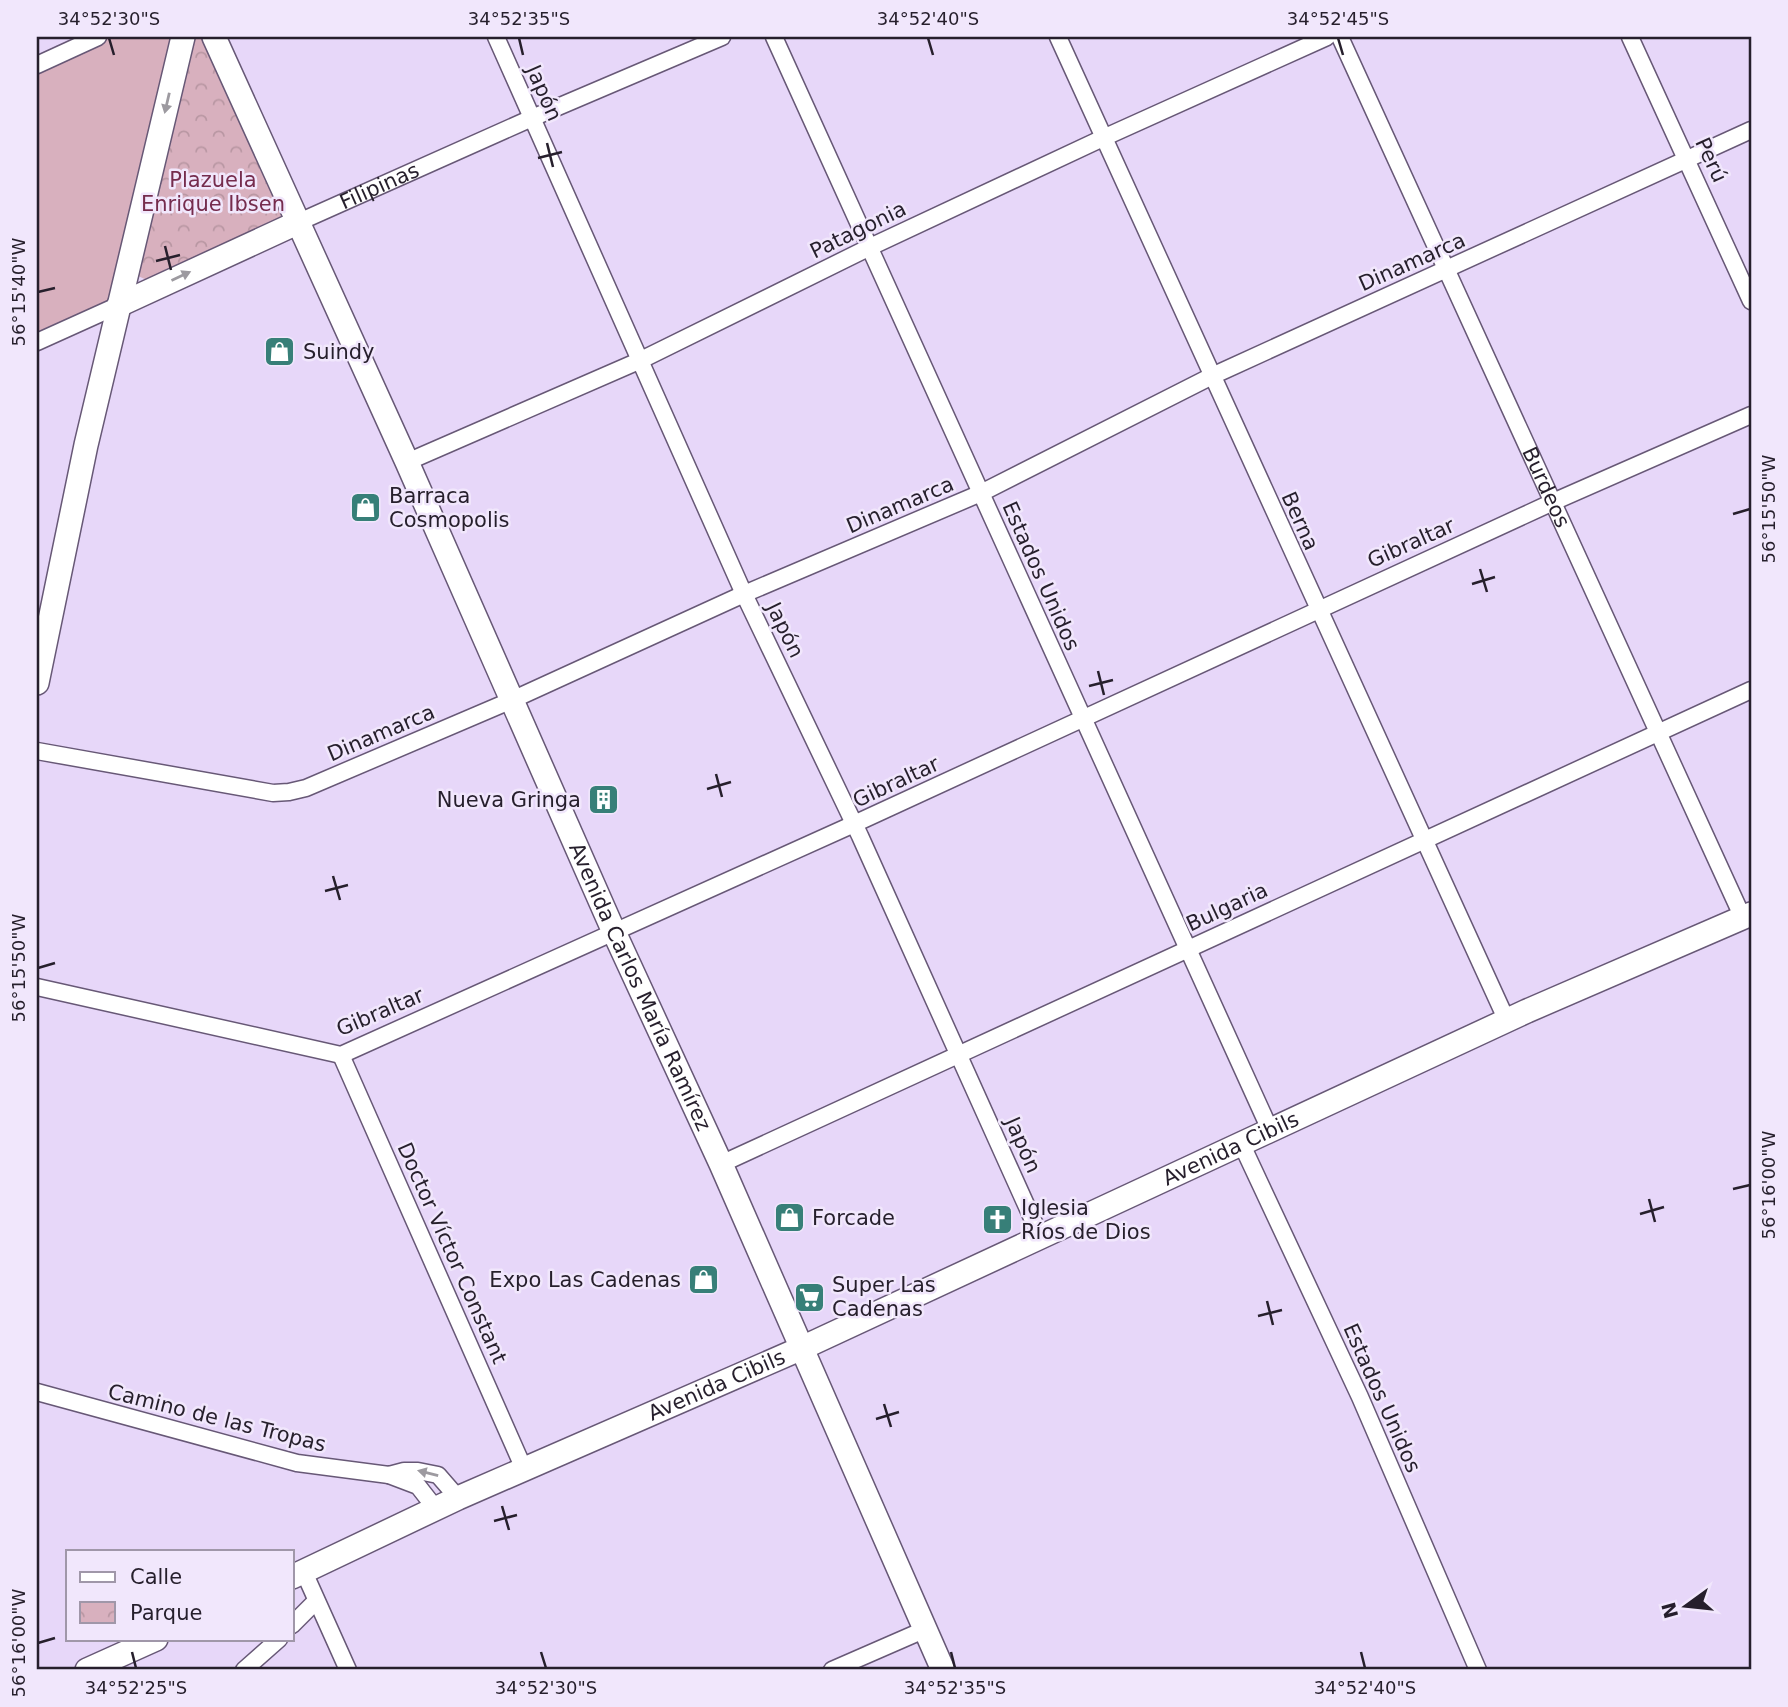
<svg xmlns="http://www.w3.org/2000/svg" width="1788" height="1707" font-family="'DejaVu Sans',sans-serif">
	<defs>
		<pattern id="park-crowns" width="20" height="18" patternUnits="userSpaceOnUse" patternTransform="scale(1.75)"><rect width="20" height="18" fill="#d8b0be"/><path d="M2 6a3 3 0 1 1 6 0M12 15a3 3 0 1 1 6 0" fill="none" stroke="#b997a3"/></pattern>
	</defs>
	<rect width="100%" height="100%" fill="#e7d7f9"/>
	<path fill="#d8b0be" d="M109,37h62l-58,257 -4,6 -72,32v-261z"/>
	<path fill="url(#park-crowns)" d="M192,37h12l80,176 -2,6 -135,61 -9,-4 -2,-5z"/>
	<g fill="none" stroke-linecap="round" stroke-linejoin="round">
		<defs>
			<g id="street">
				<path d="M496,37l248,557 116,242 181,402"/>
				<path d="M774,37l497,1095"/>
				<path d="M1058,37l449,984"/>
				<path id="s1" d="M1340,37l403,881"/>
				<path d="M1630,37l121,264"/>
				<path d="M37,65l61,-28"/>
				<path id="s2" d="M299,222l233,-104 190,-81"/>
				<path d="M37,342l82,-37"/>
				<path d="M407,462l234,-102 227,-112 235,-110 224,-101"/>
				<path d="M37,751l236,42 16,-1 17,-4 206,-88 232,-106 237,-101 231,-117 539,-246"/>
				<path d="M37,987l304,68 513,-231 699,-322 198,-87"/>
				<path d="M341,1055l183,414"/>
				<path d="M1242,1145l118,252 118,273"/>
				<path d="M721,1164l1030,-474"/>
				<path d="M37,1392l260,71 92,12 15,-4h14l20,4 20,23"/>
				<path d="M389,1475l29,11 18,23"/>
				<path d="M304,1572l44,98"/>
				<path d="M292,1625l24,-24"/>
				<path d="M244,1670l35,-31"/>
				<path d="M832,1670l94,-41"/>
			</g>
			<g id="secondary">
				<path id="s3" d="M214,37l193,425 207,470 107,232 222,506"/>
				<path d="M119,305l180,-83"/>
				<path d="M37,683l49,-238 97,-408"/>
				<path id="s4" d="M292,1577l166,-79 344,-150 725,-337 224,-97"/>
				<path d="M87,1670l69,-31"/>
			</g>
		</defs>
		<use href="#street" stroke="#675876" stroke-width="19"/>
		<use href="#secondary" stroke="#675876" stroke-width="26"/>
		<use href="#street" stroke="#fff" stroke-width="16"/>
		<use href="#secondary" stroke="#fff" stroke-width="23"/>
	</g>
	<defs><path id="oneway-solid" d="M-6-.8H1V-3.2L6.5 0L1 3.2V.8H-6Z" transform="scale(1.75)"/></defs>
	<g fill="#9d9aa0">
		<use href="#oneway-solid" transform="translate(167 103) rotate(103)"/>
		<use href="#oneway-solid" transform="translate(181 276) rotate(-25)"/>
		<use href="#oneway-solid" transform="translate(428 1473) rotate(-166)"/>
	</g>
	<path fill="none" stroke="#261f2c" stroke-width="2.5" d="M109,38l5,17M519,38l4,17M928,38l5,17M1338,38l5,17M547,143l6,24M538,158l24,-6M165,246l6,24M156,261l24,-6M38,292l17,-4M1733,514l17,-5M1480,569l7,23M1472,584l23,-7M1098,671l6,24M1089,686l24,-6M716,774l6,23M707,789l24,-7M333,876l7,24M325,891l23,-6M38,968l17,-5M1733,1189l17,-4M1649,1199l6,23M1640,1214l24,-7M1267,1301l6,24M1258,1316l24,-6M884,1404l7,23M876,1419l23,-7M502,1506l7,24M494,1521l23,-6M38,1643l17,-5M132,1652l4,16M541,1652l5,16M951,1652l4,16M1361,1652l4,16"/>
	<defs>
		<symbol id="shop-square" viewBox="-11 -11 22 22"><rect x="-9" y="-9" width="18" height="18" rx="4" fill="#377f78" stroke="#f1e7fc"/><path d="M-5-2.5h2.3a2.7 3.5 0 0 1 5.4 0H5L5.5 6h-11ZM-1.5-2.5h3a1.5 2.3 0 0 0-3 0Z" fill="#fff"/></symbol>
		<symbol id="building-square" viewBox="-11 -11 22 22"><rect x="-9" y="-9" width="18" height="18" rx="4" fill="#377f78" stroke="#f1e7fc"/><path d="M-4-6H4V6H1V3H-1V6H-4ZM-2.5-4.3h1.7v1.8h-1.7ZM.8-4.3h1.7v1.8H.8ZM-2.5-1h1.7V.8h-1.7ZM.8-1h1.7V.8H.8Z" fill="#fff"/></symbol>
		<symbol id="church-square" viewBox="-11 -11 22 22"><rect x="-9" y="-9" width="18" height="18" rx="4" fill="#377f78" stroke="#f1e7fc"/><path d="M-1.2-6h2.4v3.5h3.3v2.4h-3.3V6h-2.4V-.1h-3.3v-2.4h3.3Z" fill="#fff"/></symbol>
		<symbol id="supermarket-square" viewBox="-11 -11 22 22"><rect x="-9" y="-9" width="18" height="18" rx="4" fill="#377f78" stroke="#f1e7fc"/><path d="M-6-5.5h2.5l.6 2H6L4.5 2H-2.5L-4.4-4H-6ZM-1.5 3.2a1.3 1.3 0 1 0 .1 0ZM3 3.2a1.3 1.3 0 1 0 .1 0Z" fill="#fff"/></symbol>
	</defs>
	<g fill-rule="evenodd">
		<use href="#shop-square" x="262" y="334" width="35" height="35"/>
		<use href="#shop-square" x="348" y="490" width="35" height="35"/>
		<use href="#building-square" x="586" y="782" width="35" height="35"/>
		<use href="#shop-square" x="772" y="1200" width="35" height="35"/>
		<use href="#church-square" x="980" y="1202" width="35" height="35"/>
		<use href="#shop-square" x="686" y="1262" width="35" height="35"/>
		<use href="#supermarket-square" x="792" y="1280" width="35" height="35"/>
	</g>
	<g text-anchor="middle" stroke-width="5" stroke-linejoin="round" paint-order="stroke">
		<g font-size="21" fill="#261f2c" stroke="#f1e7fc">
			<text transform="translate(544 93) rotate(66)" y="7">Japón</text>
			<text transform="translate(1711 160) rotate(65)" y="7">Perú</text>
			<text dy="7" stroke="none"><textPath href="#s2" startOffset="88">Filipinas</textPath></text>
			<text transform="translate(858 230) rotate(-26)" y="7">Patagonia</text>
			<text transform="translate(1412 262) rotate(-24)" y="7">Dinamarca</text>
			<text dy="7" stroke="none"><textPath href="#s1" startOffset="495">Burdeos</textPath></text>
			<text transform="translate(900 505) rotate(-23)" y="7">Dinamarca</text>
			<text transform="translate(1300 521) rotate(66)" y="7">Berna</text>
			<text transform="translate(1411 543) rotate(-24)" y="7">Gibraltar</text>
			<text transform="translate(1041 576) rotate(66)" y="7">Estados Unidos</text>
			<text transform="translate(785 630) rotate(64)" y="7">Japón</text>
			<text transform="translate(381 733) rotate(-23)" y="7">Dinamarca</text>
			<text transform="translate(896 782) rotate(-25)" y="7">Gibraltar</text>
			<text transform="translate(1227 907) rotate(-25)" y="7">Bulgaria</text>
			<text dy="7" stroke="none"><textPath href="#s3" startOffset="1041">Avenida Carlos María Ramírez</textPath></text>
			<text transform="translate(380 1012) rotate(-23)" y="7">Gibraltar</text>
			<text transform="translate(1023 1145) rotate(66)" y="7">Japón</text>
			<text dy="7" stroke="none"><textPath href="#s4" startOffset="1032">Avenida Cibils</textPath></text>
			<text transform="translate(452 1253) rotate(66)" y="7">Doctor Víctor Constant</text>
			<text dy="7" stroke="none"><textPath href="#s4" startOffset="466">Avenida Cibils</textPath></text>
			<text transform="translate(1382 1398) rotate(66)" y="7">Estados Unidos</text>
			<text transform="translate(217 1418) rotate(14)" y="7">Camino de las Tropas</text>
		</g>
		<g font-size="21" fill="#752c4d" stroke="#f1e7fc">
			<text x="213" y="187">Plazuela<tspan x="213" dy="24">Enrique Ibsen</tspan></text>
		</g>
		<g font-size="21" fill="#261f2c" stroke="#f1e7fc" text-anchor="start">
			<text x="303" y="359">Suindy</text>
			<text x="389" y="503">Barraca<tspan x="389" dy="24">Cosmopolis</tspan></text>
			<text x="581" y="807" text-anchor="end">Nueva Gringa</text>
			<text x="1021" y="1215">Iglesia<tspan x="1021" dy="24">Ríos de Dios</tspan></text>
			<text x="812" y="1225">Forcade</text>
			<text x="681" y="1287" text-anchor="end">Expo Las Cadenas</text>
			<text x="832" y="1292">Super Las<tspan x="832" dy="24">Cadenas</tspan></text>
		</g>
	</g>
	<rect width="1788" height="1707" fill="none" stroke="#f1e7fc" stroke-width="77"/>
	<rect x="66" y="1550" width="228" height="91" fill="#f1e7fc" stroke="#a097a9" stroke-width="2"/>
	<rect x="80" y="1572" width="35" height="10" fill="#ffffff" stroke="#a097a9" stroke-width="2"/>
	<text x="130" y="1584" font-size="21" fill="#261f2c">Calle</text>
	<rect x="80" y="1602" width="35" height="21" fill="url(#park-crowns)" stroke="#a097a9" stroke-width="2"/>
	<text x="130" y="1620" font-size="21" fill="#261f2c">Parque</text>
	<g transform="translate(1686 1606) rotate(255)" stroke="#f1e7fc" stroke-width="5" paint-order="stroke">
	<path d="M0-5L12 26L0 18L-12 26Z" fill="#261f2c"/>
	<text y="-10" font-size="19" font-weight="bold" text-anchor="middle" fill="#261f2c">N</text>
	</g>
	<rect x="38" y="38" width="1712" height="1630" fill="none" stroke="#261f2c" stroke-width="2.5"/>
	<g font-size="18" text-anchor="middle" fill="#261f2c">
		<text x="109" y="25">34°52'30"S</text>
		<text x="519" y="25">34°52'35"S</text>
		<text x="928" y="25">34°52'40"S</text>
		<text x="1338" y="25">34°52'45"S</text>
		<text transform="translate(19 292) rotate(-90)" y="6">56°15'40"W</text>
		<text transform="translate(1769 509) rotate(-90)" y="6">56°15'50"W</text>
		<text transform="translate(19 968) rotate(-90)" y="6">56°15'50"W</text>
		<text transform="translate(1769 1185) rotate(-90)" y="6">56°16'00"W</text>
		<text transform="translate(19 1643) rotate(-90)" y="6">56°16'00"W</text>
		<text x="136" y="1694">34°52'25"S</text>
		<text x="546" y="1694">34°52'30"S</text>
		<text x="955" y="1694">34°52'35"S</text>
		<text x="1365" y="1694">34°52'40"S</text>
	</g>
</svg>
